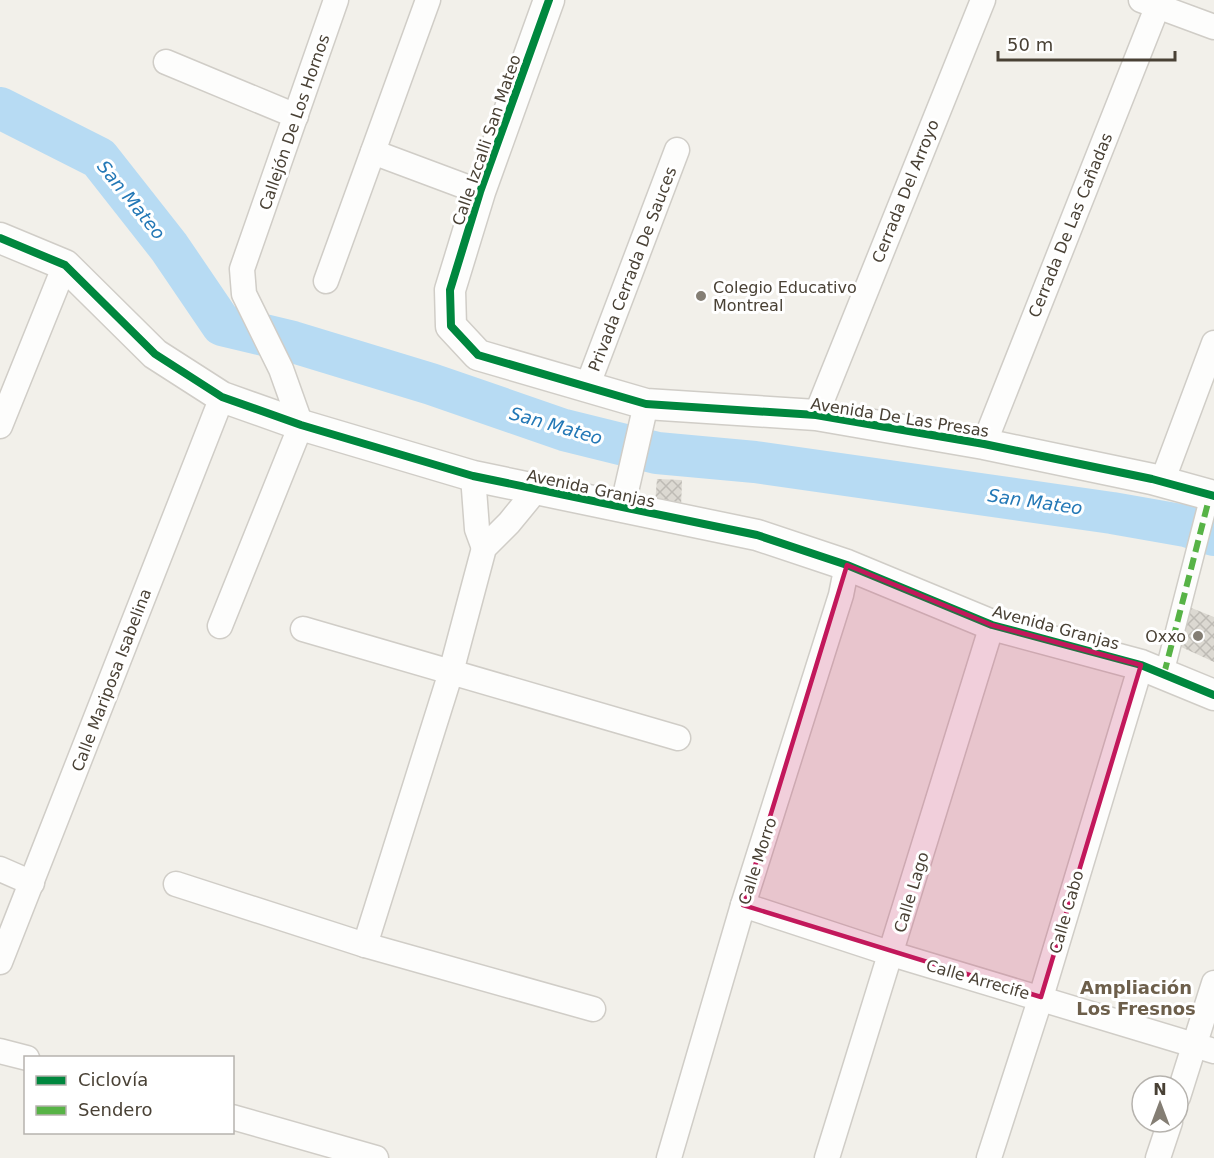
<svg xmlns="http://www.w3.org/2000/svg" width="1214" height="1158" font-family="'DejaVu Sans',sans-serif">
	<defs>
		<pattern id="building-cross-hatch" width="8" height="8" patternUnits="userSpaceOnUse" patternTransform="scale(1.5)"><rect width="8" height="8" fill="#dcd9d2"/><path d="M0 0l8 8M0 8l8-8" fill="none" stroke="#bebbb5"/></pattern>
	</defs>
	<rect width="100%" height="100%" fill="#f2f0ea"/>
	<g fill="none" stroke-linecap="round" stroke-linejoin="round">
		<path stroke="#b7dbf3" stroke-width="42" d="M0,108l99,50 70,89 53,78 71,17 138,42 133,46 93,23 98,9 357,51 74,13 28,9"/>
	</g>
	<g fill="url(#building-cross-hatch)">
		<path d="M657,479l25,1 -1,28 -26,-5z"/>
		<path d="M1189,607l25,10v45l-35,-16z"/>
	</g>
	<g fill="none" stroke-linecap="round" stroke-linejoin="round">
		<defs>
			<path id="pedestrian" d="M1164,674l46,-179"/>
			<g id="minor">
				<path d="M1141,0l73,27"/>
				<path d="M166,62l130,54"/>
				<path d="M373,152l107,40"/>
				<path d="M326,281l102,-281"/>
				<path d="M587,387l90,-237"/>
				<path d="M816,415l167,-415"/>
				<path d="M0,426l65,-161"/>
				<path d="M984,444l176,-444"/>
				<path d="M473,476l4,53 7,19"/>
				<path d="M1162,482l52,-139"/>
				<path d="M622,509l24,-105"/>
				<path d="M220,626l81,-201 -20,-56 -37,-75 -2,-25 94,-269"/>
				<path d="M303,629l375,109"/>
				<path d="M0,869l32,14"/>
				<path d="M176,884l189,61 228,64"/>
				<path d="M743,905l149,49 322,97"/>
				<path d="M365,945l86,-273 33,-124 25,-25 27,-33"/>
				<path d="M0,962l222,-565"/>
				<path d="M0,1051l27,7"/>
				<path d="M1178,1097l36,-114"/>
				<path d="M232,1117l144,41"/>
				<path d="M669,1158l74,-253 98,-310 6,-30"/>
				<path d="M827,1158l165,-533"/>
				<path d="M989,1158l52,-161 100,-332"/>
				<path d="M1158,1158l12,-36"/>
			</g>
			<g id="tertiary">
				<path d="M549,0l-69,192 -30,98 1,36 27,29 168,49 170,11 168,29 168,35 62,17"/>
				<path d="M0,238l65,27 90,89 67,43 79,28 172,51 284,59 90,30 145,60 149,40 73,30"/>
			</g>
		</defs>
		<use href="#pedestrian" stroke="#d0cdc7" stroke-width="21"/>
		<use href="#minor" stroke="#d0cdc7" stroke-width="27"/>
		<use href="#tertiary" stroke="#d0cdc7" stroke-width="33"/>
		<use href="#pedestrian" stroke="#fdfdfc" stroke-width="18"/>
		<use href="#minor" stroke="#fdfdfc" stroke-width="24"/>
		<use href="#tertiary" stroke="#fdfdfc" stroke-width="30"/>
		<path stroke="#57b346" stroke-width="6" stroke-dasharray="12 6" stroke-linecap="butt" d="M1164,674l46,-179"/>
		<defs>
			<g id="cycleway">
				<path d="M549,0l-69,192 -30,98 1,36 27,29 168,49 170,11 168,29 168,35 62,17"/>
				<path d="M0,238l65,27 90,89 67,43 79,28 172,51 284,59 90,30 145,60 149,40 73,30"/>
			</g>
		</defs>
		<use href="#cycleway" stroke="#fff" stroke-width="11"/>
		<use href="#cycleway" stroke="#00873e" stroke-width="8"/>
	</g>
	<path fill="#c2185b" fill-opacity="0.2" stroke="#c2185b" stroke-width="4.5" stroke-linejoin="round" d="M847,565l145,60 149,40 -100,332 -298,-92z"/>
	<g fill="#847e74" stroke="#fff" stroke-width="2">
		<circle cx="701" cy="296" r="6"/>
		<circle cx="1198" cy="636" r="6"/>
	</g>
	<g text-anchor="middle" stroke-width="6" stroke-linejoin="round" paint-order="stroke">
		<g font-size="16" fill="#494135" stroke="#fff">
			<text transform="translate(294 122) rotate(-71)" y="6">Callejón De Los Hornos</text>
			<text transform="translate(486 140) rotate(-71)" y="6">Calle Izcalli San Mateo</text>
			<text transform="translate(905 191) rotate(-68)" y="6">Cerrada Del Arroyo</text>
			<text transform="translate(1070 225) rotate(-68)" y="6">Cerrada De Las Cañadas</text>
			<text transform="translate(632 269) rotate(-69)" y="6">Privada Cerrada De Sauces</text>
			<text transform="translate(900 417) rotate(9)" y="6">Avenida De Las Presas</text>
			<text transform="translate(591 488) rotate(12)" y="6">Avenida Granjas</text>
			<text transform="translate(1056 627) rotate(15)" y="6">Avenida Granjas</text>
			<text transform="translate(111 680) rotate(-69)" y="6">Calle Mariposa Isabelina</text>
			<text transform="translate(757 861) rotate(-72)" y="6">Calle Morro</text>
			<text transform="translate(911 892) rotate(-73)" y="6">Calle Lago</text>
			<text transform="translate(1066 912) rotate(-74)" y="6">Calle Cabo</text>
			<text transform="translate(978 979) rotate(16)" y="6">Calle Arrecife</text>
		</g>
		<g font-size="16" fill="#494135" stroke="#fff" text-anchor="start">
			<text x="713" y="293">Colegio Educativo<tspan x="713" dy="18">Montreal</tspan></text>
			<text x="1186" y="642" text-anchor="end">Oxxo</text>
		</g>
		<g font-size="18" font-style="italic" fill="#2378b6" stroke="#fff">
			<text transform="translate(131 200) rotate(51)" y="6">San Mateo</text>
			<text transform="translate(556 426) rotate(16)" y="6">San Mateo</text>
			<text transform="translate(1035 502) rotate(8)" y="6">San Mateo</text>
		</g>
		<g font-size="18" font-weight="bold" fill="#6d5f4b" stroke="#fff">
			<text x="1136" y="994">Ampliación<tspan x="1136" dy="21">Los Fresnos</tspan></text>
		</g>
	</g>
	<rect x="24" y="1056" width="210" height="78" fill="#ffffff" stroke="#b6b3ae" stroke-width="1.5"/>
	<rect x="36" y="1076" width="30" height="9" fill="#00873e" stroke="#b6b3ae" stroke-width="1.5"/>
	<text x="78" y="1086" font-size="18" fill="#494135">Ciclovía</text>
	<rect x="36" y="1106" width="30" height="9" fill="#57b346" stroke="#b6b3ae" stroke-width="1.5"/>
	<text x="78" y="1116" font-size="18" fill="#494135">Sendero</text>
	<g transform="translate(1160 1104)"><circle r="28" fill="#ffffff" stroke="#b6b3ae" stroke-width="1.5"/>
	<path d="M0-4.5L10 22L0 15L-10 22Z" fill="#847e74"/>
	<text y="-9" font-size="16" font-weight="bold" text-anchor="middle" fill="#494135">N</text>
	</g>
	<path d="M998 51v9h177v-9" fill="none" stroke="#494135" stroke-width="3"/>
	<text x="1007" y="51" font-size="18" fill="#494135" stroke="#ffffff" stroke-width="4.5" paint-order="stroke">50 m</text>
</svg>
